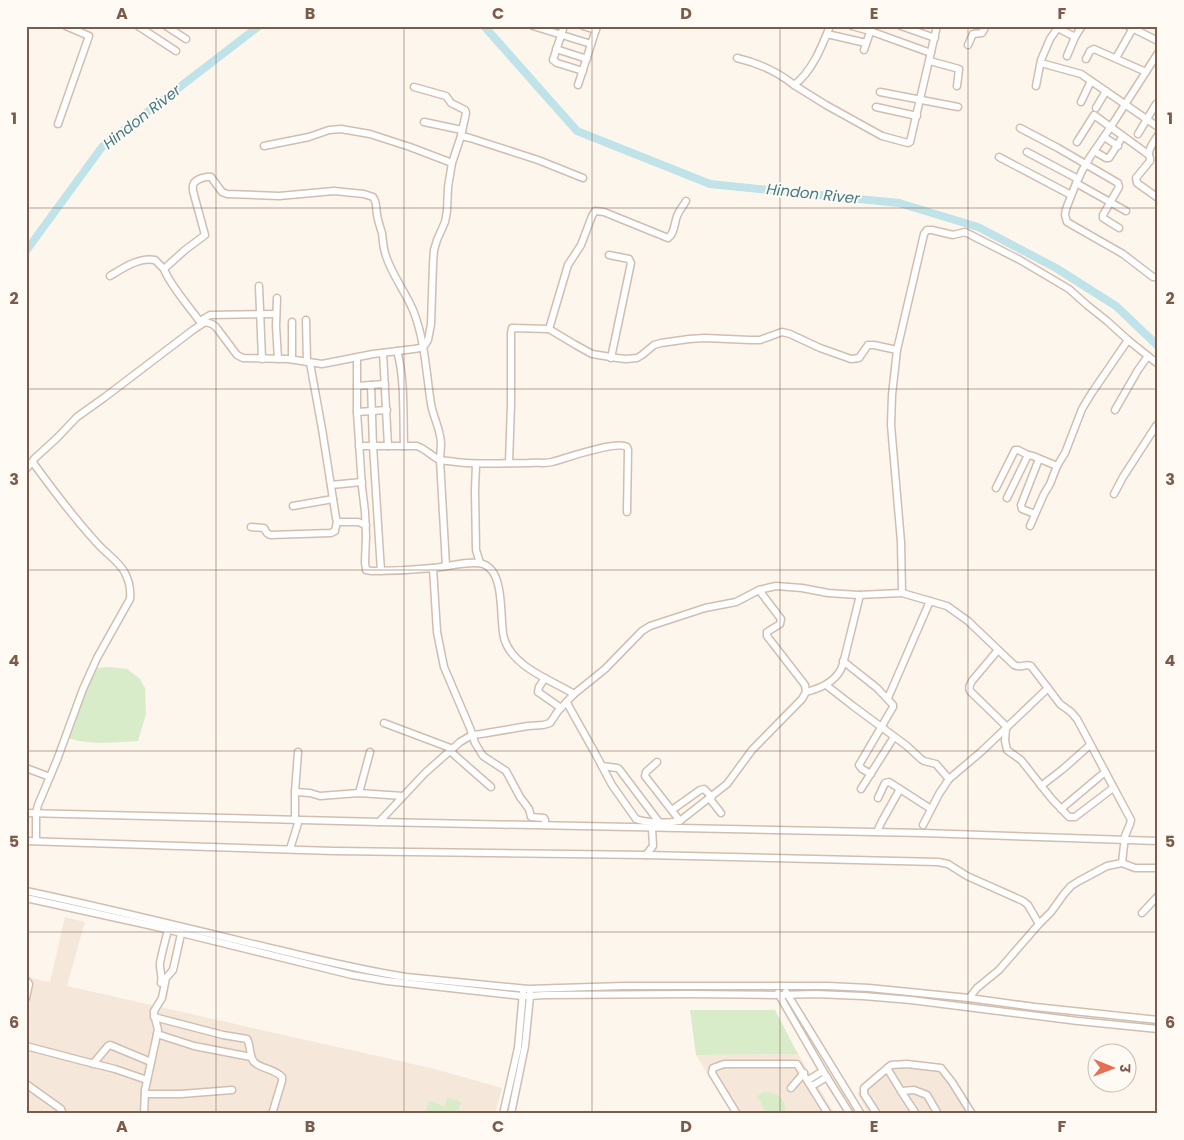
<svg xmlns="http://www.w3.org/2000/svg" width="1184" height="1140" font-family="Poppins,'Noto Sans Devanagari',sans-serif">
	<rect width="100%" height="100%" fill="#fdf6ec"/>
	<g fill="#f5e8da">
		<path d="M65,917l20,5 -18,64 368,83 67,19 -7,26h-469v-137l24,5z"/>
		<path d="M798,1054l37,60h-103l-36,-59z"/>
		<path d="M889,1061l54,4 31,49h-105l-12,-20z"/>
	</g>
	<g fill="#d8ecc9">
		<path d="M110,667l17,2 12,9 6,10 1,26 -8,27c-19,1 -55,5 -71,-4l17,-48 12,-21z"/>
		<path d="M690,1010h85l23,44 -102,1z"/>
		<path d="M764,1092c14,0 23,7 21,22h-18l-10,-18z"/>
		<path d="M448,1097l13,5 -3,8 10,4h-43l4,-14 15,6z"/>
	</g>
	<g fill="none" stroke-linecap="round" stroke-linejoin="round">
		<g stroke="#bfe3e8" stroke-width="8">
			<path d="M484,26l93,105 133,53 189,19 79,24 78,41 60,38 42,40"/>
			<path d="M26,251l76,-104 157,-121"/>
		</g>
		<defs>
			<g id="minor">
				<path d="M138,26l38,25"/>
				<path d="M166,26l20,13"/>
				<path d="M533,26l58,18"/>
				<path d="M564,26l-11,34 4,3 26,8"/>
				<path d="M583,26l13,4"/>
				<path d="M852,26l18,5 61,22"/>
				<path d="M901,26l34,12"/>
				<path d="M1128,26l30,15"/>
				<path d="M1056,27l19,10"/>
				<path d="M827,34l39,9"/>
				<path d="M968,45l5,-11 9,-1 4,-7"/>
				<path d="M556,49l31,10"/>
				<path d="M864,50l8,-24"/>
				<path d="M1158,53l-48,75 -20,29 -8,14 -7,15 -9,23 -1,6 2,7 56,32 30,23h5"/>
				<path d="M1067,56l8,-19 7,-11"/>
				<path d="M737,58c21,5 40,13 57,27 18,-13 28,-39 36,-59"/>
				<path d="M1116,58l17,-30"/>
				<path d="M1086,59l4,-8 4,-2 52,23"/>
				<path d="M930,61l29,8 -2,17"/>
				<path d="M1041,63l40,11 77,53"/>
				<path d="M578,85l19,-59"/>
				<path d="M794,85l32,20 56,31 26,7 2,-1 27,-116"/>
				<path d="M1036,86l5,-26 9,-21 9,-13"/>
				<path d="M880,92l78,15"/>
				<path d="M1081,102l10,-21"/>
				<path d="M876,107l41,9"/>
				<path d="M1096,108l10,-17"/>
				<path d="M424,122l38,8"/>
				<path d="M58,124l31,-88 -23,-10"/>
				<path d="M1020,128l38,20 60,35 1,4 -16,28v3l16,10"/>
				<path d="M1138,134l18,-30"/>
				<path d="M1158,135c-4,7 -12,16 -8,23v3l-14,17 1,5 21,15"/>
				<path d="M461,136l9,2 68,22 45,18"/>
				<path d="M1104,137l14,9"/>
				<path d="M1077,142l17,-27 55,40"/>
				<path d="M264,146l45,-9 20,-7 12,-1 29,5 40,13 42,16"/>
				<path d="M1094,151l12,7h3l14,-22"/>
				<path d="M1027,152l51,27"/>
				<path d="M999,157l72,38"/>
				<path d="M1076,183l50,28"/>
				<path d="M609,255l20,4 2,4 -20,95"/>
				<path d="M110,276c13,-8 29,-19 45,-16l9,9"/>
				<path d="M259,286l3,73"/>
				<path d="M277,298l-1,28 2,33"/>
				<path d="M306,320l1,42"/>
				<path d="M200,321l10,-6 65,-1"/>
				<path d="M292,322v37"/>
				<path d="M201,323c-10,-14 -32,-39 -37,-54l21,-19 20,-15 -12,-44c0,-3 -1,-5 1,-8 3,-4 12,-7 17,-6l11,15 5,2 52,2 55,-5 30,3 9,3c4,5 3,11 4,18 1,6 3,12 5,18 1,8 1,15 4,23 6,19 19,35 27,54 12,30 13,62 18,94 2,13 10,26 10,40 0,5 -1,11 -1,16l6,106"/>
				<path d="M549,329l19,-64 13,-20 11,-29 3,-5 9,1 64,26c7,-5 6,-14 9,-22 2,-5 6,-10 9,-15"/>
				<path d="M397,351c8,27 6,66 7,95"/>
				<path d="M383,353l5,93"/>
				<path d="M357,358v54l5,75 3,25 1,24 -1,26 1,8 6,1c20,0 41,-1 61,-3 14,-1 37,-8 50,-4 23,8 16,55 21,74 8,29 47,42 70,56"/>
				<path d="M310,363l12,66 14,89 1,3 2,1h19l8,3"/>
				<path d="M371,385l2,61 8,125"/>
				<path d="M357,386l28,-2"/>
				<path d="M1115,410l23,-40 10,-14"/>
				<path d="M357,412l30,-2"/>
				<path d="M359,446h58c9,3 15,11 23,14 5,1 11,1 16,2 24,3 49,1 73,1 8,-1 16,1 23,-1 15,-4 64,-22 75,-15l1,3 -1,62"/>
				<path d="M509,463l2,-59v-71l1,-5 37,1 25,15 18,10 25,4 9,1 11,-1 5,-3 12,-10 7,-2 28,-4 16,-1 45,2h10l22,-8 8,2 30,14 17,6 14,5 8,-1 9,-13h6l23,5"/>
				<path d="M476,464l-1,26 1,60 4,13"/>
				<path d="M26,469l7,-8"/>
				<path d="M331,485l31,-3"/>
				<path d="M996,488l19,-38h3l10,5"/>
				<path d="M1114,494l9,-17 33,-51 2,-2"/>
				<path d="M1007,498l21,-43 5,1 24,10"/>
				<path d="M293,506l40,-7"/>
				<path d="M1035,514l-13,-5 -1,-4 18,-46"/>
				<path d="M1030,526l14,-32 6,-10 7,-18 8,-13 17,-44 9,-15 37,-54"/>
				<path d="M251,527l13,1 3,5 3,2 61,-2 4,-2 2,-10"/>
				<path d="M433,568l4,64 7,35 26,61 5,15 8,13 23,15 14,26 9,12 2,8 13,1 1,2v5"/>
				<path d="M902,593l45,13 21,15 46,44c7,4 11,-2 17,1l29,38 11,8 6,7 54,101 -1,4 -5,12 -3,27"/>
				<path d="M998,650l-26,31c-2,4 -4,6 -2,10l37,36"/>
				<path d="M843,661l34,27 16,17v2l-34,58 3,4 9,5"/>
				<path d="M545,678l-6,9 -1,5 23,16"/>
				<path d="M826,685l27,21 54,40 14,13 3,2 12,3 13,15"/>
				<path d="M806,692c16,-4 32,-11 37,-28l17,-69"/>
				<path d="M888,698l42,-97"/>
				<path d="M567,703l28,50 17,32 24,34c10,4 36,5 45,1l46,-36 25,-34 50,-51 4,-7 -1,-7 -38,-49v-4l13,-8 1,-5 -22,-29"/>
				<path d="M384,723l69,26"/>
				<path d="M1006,728l-1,13 2,9 14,10 30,38 18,19h6l38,-29"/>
				<path d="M450,751l41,36"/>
				<path d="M657,762l-11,10 -1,4 35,45"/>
				<path d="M602,766l15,2 2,1 40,53"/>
				<path d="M26,768l24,9"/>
				<path d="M1041,786l22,-17 27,-24"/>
				<path d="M861,789l33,-52"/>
				<path d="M295,792l15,1 10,3 39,-3 44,3"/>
				<path d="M359,793l11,-41"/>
				<path d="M878,798l7,-15 4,-1 42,27"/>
				<path d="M710,799l11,14"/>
				<path d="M1061,809l44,-37"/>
				<path d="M672,810l28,-20 4,-1 8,8"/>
				<path d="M26,813l353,9 544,11 235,8"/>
				<path d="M295,820v-28l3,-40"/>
				<path d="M379,822l46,-49 35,-31 12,-7 9,-1 47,-8 15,-1 7,-2 8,-12 16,-17 31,-25 37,-38 8,-5 55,-18 31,-6 23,-12 8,-2 9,-2 26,2 26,5 30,2 44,-2 -1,-51 -10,-117 1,-30 5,-45 27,-116 3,-4h5l21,5 12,-3 55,28 49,29 18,16 20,16 21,19 30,24"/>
				<path d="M923,825l16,-31 10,-15 33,-28 66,-63"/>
				<path d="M877,832l4,-9 19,-34"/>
				<path d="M26,841l308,10 312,4 292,7 10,2 19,12 56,25 5,4 11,19"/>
				<path d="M36,841v-28l2,-8 19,-45 26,-71 14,-31 33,-59c1,-9 -1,-18 -5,-26 -5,-11 -21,-21 -29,-31 -22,-24 -43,-52 -62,-78l-1,-3 1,-2 23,-21 20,-21 28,-20 88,-67 12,-8 7,2 4,3 21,28 6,3 45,1 34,5 51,-10 41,-5 6,-1 5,-3 3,-5 3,-16 2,-60 1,-14 3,-10 8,-18 2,-11 1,-24 4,-24 9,-27 5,-23 -1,-3 -14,-7 -5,-7 -32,-9"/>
				<path d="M290,849l9,-29"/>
				<path d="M646,855l7,-9 -1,-18"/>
				<path d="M26,891c75,16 149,34 223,52 52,12 104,26 157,34l122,12 96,-3h204l41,2 100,10 66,9 123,13"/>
				<path d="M26,898l127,28 199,49 35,6 135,15h8v-3"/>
				<path d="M1142,913l16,-17"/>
				<path d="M26,980l3,4 -3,14"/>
				<path d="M161,983c2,-8 -2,-13 -1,-20 2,-11 5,-22 8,-33"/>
				<path d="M786,992l75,122"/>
				<path d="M778,993l45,78 27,43"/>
				<path d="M969,998l8,-10 22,-18 40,-46 12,-12 13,-18 7,-8 8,-5 28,-15 15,-3 13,5h23"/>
				<path d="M154,1017l69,18 24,4c4,7 2,17 7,23 7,7 21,7 28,15v4l-10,33"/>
				<path d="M157,1034l37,12 57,11"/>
				<path d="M26,1046l53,14 36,9 32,11"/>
				<path d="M93,1064l15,-18 2,-1 41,17"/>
				<path d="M887,1068l14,23"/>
				<path d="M808,1080l15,-9"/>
				<path d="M26,1084l35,25 2,5"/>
				<path d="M812,1086l15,-9"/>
				<path d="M791,1088l13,-15"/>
				<path d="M145,1094h36l51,-4"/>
				<path d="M144,1114l1,-24 13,-60 -4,-16v-3l8,-13 4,-20 7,-8 8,-36"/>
				<path d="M503,1114l15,-66 5,-56"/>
				<path d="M511,1114l14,-68 5,-50 15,-1 145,-1 89,1 36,-1 48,2 48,4 167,21 80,8"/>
				<path d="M737,1114l-25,-41 1,-5 11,-4h73l31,50"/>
				<path d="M877,1114l-13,-20v-6l27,-23 16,-1 34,4 11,14 20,32"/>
				<path d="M916,1114l-15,-23 13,-1 13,5 11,19"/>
			</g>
		</defs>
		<use href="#minor" stroke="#d1beb0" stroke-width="9"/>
		<use href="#minor" stroke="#fff" stroke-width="6"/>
	</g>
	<path fill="none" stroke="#7a5c4d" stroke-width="1" stroke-opacity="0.55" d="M216,26v1088M404,26v1088M592,26v1088M780,26v1088M968,26v1088M26,208h1132M26,389h1132M26,570h1132M26,751h1132M26,932h1132"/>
	<g text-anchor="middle" stroke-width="4" stroke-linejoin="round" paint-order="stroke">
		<g font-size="15" font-style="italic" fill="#437c86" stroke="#fffaf3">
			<text transform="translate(142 117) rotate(-38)" y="5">Hindon River</text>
			<text transform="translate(813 194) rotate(6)" y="5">Hindon River</text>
		</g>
	</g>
	<rect width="1184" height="1140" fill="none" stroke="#fffaf3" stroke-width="55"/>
	<g transform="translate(1112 1068) rotate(91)"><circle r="24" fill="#fffaf3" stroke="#cabbb1"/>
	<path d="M0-4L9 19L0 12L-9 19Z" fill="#e76f51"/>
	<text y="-8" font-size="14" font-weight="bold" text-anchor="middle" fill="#7a5c4d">उ</text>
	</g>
	<rect x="28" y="28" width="1128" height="1084" fill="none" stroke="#7a5c4d" stroke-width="2"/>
	<g font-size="16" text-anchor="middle" font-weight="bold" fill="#7a5c4d">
		<text x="122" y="19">A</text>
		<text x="310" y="19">B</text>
		<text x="498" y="19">C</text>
		<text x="686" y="19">D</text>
		<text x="874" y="19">E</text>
		<text x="1062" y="19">F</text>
		<text x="14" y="124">1</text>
		<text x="1170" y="124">1</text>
		<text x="14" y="304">2</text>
		<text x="1170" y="304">2</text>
		<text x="14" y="485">3</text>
		<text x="1170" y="485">3</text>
		<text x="14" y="666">4</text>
		<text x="1170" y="666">4</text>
		<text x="14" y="847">5</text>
		<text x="1170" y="847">5</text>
		<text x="14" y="1028">6</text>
		<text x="1170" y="1028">6</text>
		<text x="122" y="1132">A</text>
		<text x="310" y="1132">B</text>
		<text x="498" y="1132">C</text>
		<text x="686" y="1132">D</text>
		<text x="874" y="1132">E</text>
		<text x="1062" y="1132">F</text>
	</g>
</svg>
